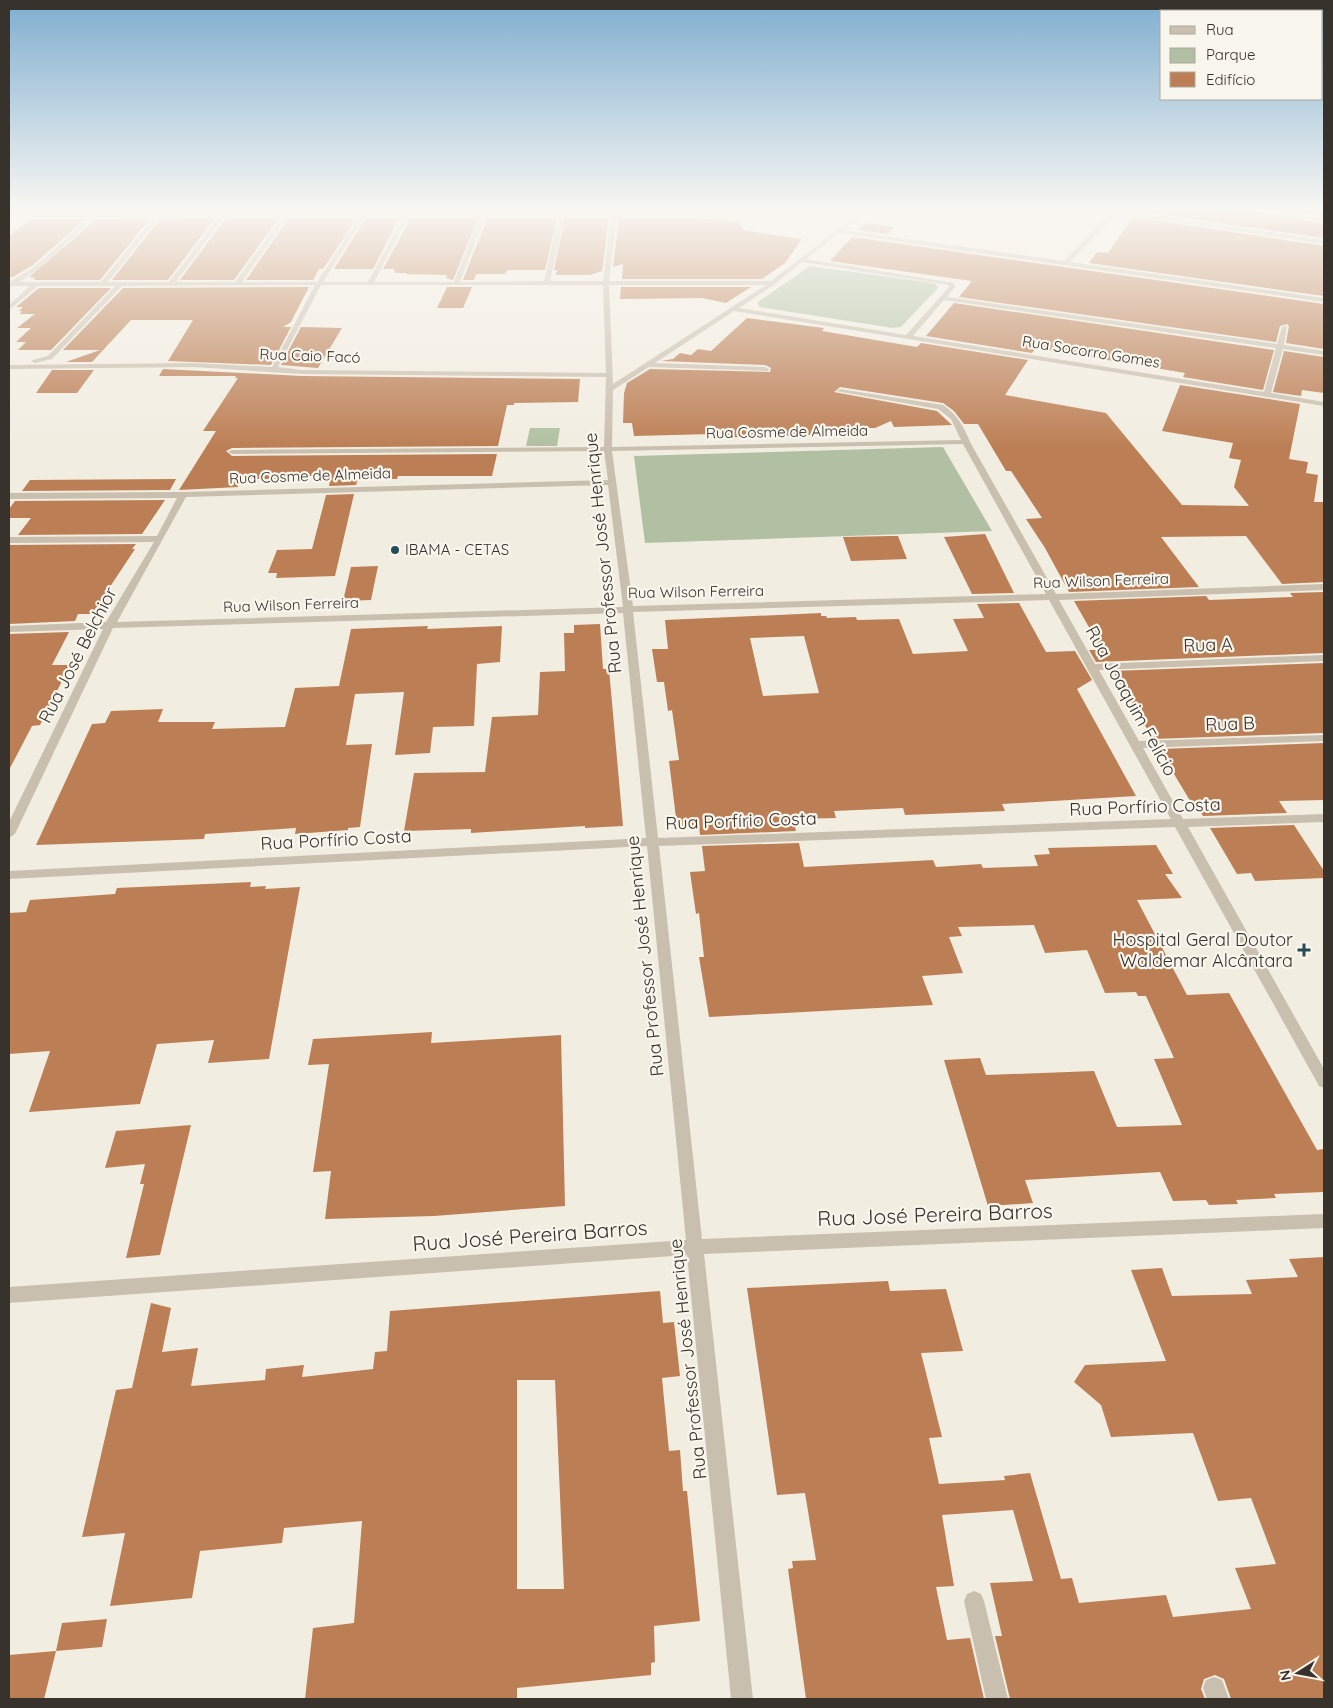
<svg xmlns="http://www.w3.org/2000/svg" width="1333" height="1708" font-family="Quicksand,sans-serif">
	<rect width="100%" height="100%" fill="#f2ede1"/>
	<g fill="#b1c0a2">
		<path d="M810,266l116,16 10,2 2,4 -37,39 -8,1 -134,-21 -1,-5z"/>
		<path d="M530,428h30l-3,18h-31z"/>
		<path d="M943,447l49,84 -347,12 -11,-87z"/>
	</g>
	<g fill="#bc7f55" fill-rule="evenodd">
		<path d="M302,208h61l-2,3h-61z"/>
		<path d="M372,208h238v3h-239z"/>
		<path d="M1139,208h100l85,16v14l-186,-27z"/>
		<path d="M1271,208h53v8z"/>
		<path d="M1133,217l191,29v50l-235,-33 8,-11 11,1z"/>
		<path d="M190,218h25l-47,62h-56l48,-61z"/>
		<path d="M226,218h53l-45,62h-54z"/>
		<path d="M289,218h68l-34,51h-4l-6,11h-67z"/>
		<path d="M366,218h112l-25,62 -7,-2 1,-3 -41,-1v-1h-11l-1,-4h-11l25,-46 -4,-5 -6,3 -25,48h-39z"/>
		<path d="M484,218h73l-12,52h-38l-2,4h-29l-2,6h-11l23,-59z"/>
		<path d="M565,218h44l-7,53 -12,4h-34l1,-5h-3z"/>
		<path d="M619,218h77l44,4 3,8 59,9 -17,24 -23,16h-140l1,-15 -10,3z"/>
		<path d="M31,219h54l-52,46 -20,12h-4v-41z"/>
		<path d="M97,219h53l-50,61h-67l3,-2 -7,-1z"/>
		<path d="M865,223l29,4 -7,7 -29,-4z"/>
		<path d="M852,237l472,67v45l-38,-6 3,-17 -2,-2 -7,2 -4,16 -317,-45 13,-16 -142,-20z"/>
		<path d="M309,287l-18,35 -8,5h8l-20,38 -103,-4 25,-41h-62l-39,42h-26l34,-12h-37l60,-62z"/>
		<path d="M447,287h25l-9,21h-26z"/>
		<path d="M621,287h130l-25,16 -24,-5 -82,1z"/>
		<path d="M39,288h72l-60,62h-33l8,-8h-10l15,-14h-14l18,-14h-15l2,-3h-3l4,-4h-7z"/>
		<path d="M954,303l320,47 -11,40 -80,-13 2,-4 -149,-25 -4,5 -106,-17z"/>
		<path d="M747,318l77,10 -2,3 95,16 4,-4 107,17 -23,35 101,18 76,92 67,1 -15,-19 7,-27 -12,-2 4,-15 -71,-12 18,-46 120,19 -11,55 19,3 -2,11 12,2 -4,27h10v80l-42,2 -36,-48 -85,1 38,50 -130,5 -24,-44 -19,-29 16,-1 -31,-47h-5l-28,-47h-14l-10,-13 -11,-8 -103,-16 -6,5 103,19 15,14 -58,2 -3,-6 -16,7h-12l3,5 -152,5 -1,-4 -79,2 -2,-13h-9l1,-30 3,-10 23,-14 120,3 1,-4 -6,-3 -104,-4 12,-2 7,-6 11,2 7,-6 13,2z"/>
		<path d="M301,327l41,1 -24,40 -37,-3z"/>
		<path d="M1284,351l40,6v36l-22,-3 -1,6 -28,-4z"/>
		<path d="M163,369l139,7 278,3 -2,23 -64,1v2h-7l-9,41 -266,2 -6,3 6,5 265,-2 -5,22h-94l-1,3h-39l-2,6 -27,1 2,-10h-50l-2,3h-41v8l-59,3 37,-59h-13l35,-53h-3l1,-2h-77z"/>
		<path d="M52,370h42l-17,23h-41z"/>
		<path d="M176,479l-6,11 -148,1 8,-11z"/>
		<path d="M354,494l-19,82 -59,2 1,-5h-9l9,-23 35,-1 14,-54z"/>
		<path d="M165,500l-23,34 -124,1 13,-17h-22v-9l6,-8z"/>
		<path d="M985,534l29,59 -42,1 -28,-57z"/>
		<path d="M890,536h8l9,23 -56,2 -8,-24z"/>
		<path d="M136,544l-4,5h3l-43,65h-14l-3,7 -66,3 1,-79z"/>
		<path d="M378,566l-7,34 -28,1 8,-34z"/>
		<path d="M1324,592v61l-228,9 -7,-12h13l-28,-49 132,-5 3,4 84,-3 -3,-4z"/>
		<path d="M1019,603l27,49 29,-1 17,29 -15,9 59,107 -134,8 3,7 -100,4 -2,-7 -69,3 2,7 -43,1 3,12 -96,4 -1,-10 -22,1 -8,-65 10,-1 -7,-50 -4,1 -4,-29h-7l-5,-33h16l-3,-29 156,-7v3h5l1,2 29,-1 1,3 42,-1 14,35 55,-3 -15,-32 31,-1 -7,-14zM804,636l15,57 -56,3 -13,-58z"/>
		<path d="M600,624l3,45h6l14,157 -38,2v-2l-114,7v-4l-67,2 10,-58 71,-1 7,-55 46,-2 2,-43 25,-1 -1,-38h10v-8z"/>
		<path d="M428,626l-1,3 75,-3 -2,36 -23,2 -3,62 -41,1 -3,26 -35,2 9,-63 -49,2 -9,51 26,-1 -12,83 -12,1v2l-53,4 1,-6 -91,6 -1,5 -168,6 56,-121 13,-1 6,-12 52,-2 -5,13h57l-3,7 73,-2 10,-39 44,-2 12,-57z"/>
		<path d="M69,632l-17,33h18l-30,60 -8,1 -23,44v-136z"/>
		<path d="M1324,663v70l-171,6 -40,-68z"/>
		<path d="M1324,743v57l-45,1 8,12 -84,3 -8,-12h-3l-33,-55z"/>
		<path d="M1294,825l30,46v7l-69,3 -4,-8 -14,1 -27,-46z"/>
		<path d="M799,843l5,24 129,-7 3,7 45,-3 2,4 55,-2 -4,-11 16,-1 -2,-6 108,-3 17,29h-8l17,24 -45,2 50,95 42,-2 88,157 7,-1v43l-50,2 2,4 -40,2 2,4 -29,1 -3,-5 -33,1 -13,-29 -135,8 8,23 -45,3 -44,-146 36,-2 6,17 108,-4 23,56 65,-2 -28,-66 20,-1 -28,-62h-8l-2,-4 -31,1 -18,-43 -42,3 -11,-28 -76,2 4,9 -13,1 14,36 -41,3 11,29 -224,12 -10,-60h5l-5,-44 -3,1 -6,-42 15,-1 -3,-25z"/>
		<path d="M251,882l-1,5 16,-1 -1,3 35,-2 -31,172 -61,4 6,-23 -57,4 -17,60 -111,8 21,-61 -41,3v-141l17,-1 4,-12 85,-6 2,-6z"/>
		<path d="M432,1032l-1,11 130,-8 4,171 -131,10 -109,3 6,-48 -18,1 16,-108 -21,1 5,-26z"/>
		<path d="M191,1125l-31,130 -34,3 18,-74h-4l5,-20 -40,4 11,-37z"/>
		<path d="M1324,1257v442h-93l-7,-20 -9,-4 -11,4 -3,10 4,10h-195l-15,-63h7l-12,-53 43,-2 -20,-71 -71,5 12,71 -18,1 11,53 23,-2 14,61h-178l-18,-130 5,-1 -1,-7 24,-1 -11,-67 -28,2 -30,-207 141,-7 2,10 56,-2 17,62 -42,2 21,84 -13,1 10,46 66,-4 -1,-4 26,-3 31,106 11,-1 7,25 87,-8 7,22 78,-8 -16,-41 41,-4 -25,-66 -33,3 -25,-68 -82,4 -10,-32 -27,-23 11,-17 81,-4 -35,-91 31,-2 10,28 80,-2 -6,-14 52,-3 -9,-18z"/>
		<path d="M660,1291l3,32 11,-1 6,54 -18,2 7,73 11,-1 3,41h4l13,130 -46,5 1,36 -4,1v12l-134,13v11h-212l8,-71 41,-5 8,-102 -78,7 -2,15 -82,8 -8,47 -82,8 15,-73 -43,4 34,-147 16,-2 19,-85 20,5 -9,44 36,-4 -7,38 74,-6 1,-11 38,-4 -2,12 71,-8 2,-17 12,-1 3,-40zM517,1380h38l9,209h-47z"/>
		<path d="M107,1619l-5,28 -46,4 6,-28z"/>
		<path d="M56,1651l-12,48h-35v-44z"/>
	</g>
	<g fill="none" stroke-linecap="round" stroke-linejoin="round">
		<g fill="#c9bfae" fill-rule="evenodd">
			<path d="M365,208l5,1 -3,4h245v-5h6l-1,5 243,-1 6,-4h6l-30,22 222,31 47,-49 -16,-4h25l-1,2 205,30v4l-207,-31 -47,49 254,36v4l-486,-69 -32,26 148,24 1,4 -8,10 330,47 5,-17 5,-1 -3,19 40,6v4l-41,-6 -12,44 53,9v4l-590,-95 -79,52 110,4 4,2 -1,2 -119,-4 -36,23 -1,57 349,-7 -10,-21 -13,-10 -102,-18 4,-2 103,16c14,9 21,22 27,37l86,152 268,-10v6l-265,10 36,64 229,-9v6l-225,9 40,71 185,-6v6l-181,7 40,71 141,-5v8l-136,5 136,242v19l-5,-2 -144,-259 -516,19 43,393 622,-25v14l-620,26 49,445h-22l-44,-444 -678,48v-16l677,-47 -39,-394 -638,33v-8l637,-33 -23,-225 -510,15 -98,206 -6,4v-16l94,-193 -94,3v-6l97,-4 48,-80 -145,1v-6l148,-1 20,-38 -168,1v-6l174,-1 425,-12 -4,-29 -372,3 -4,-2 4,-2 372,-3 2,-70 -304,-3 -109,-7 -184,2v-4l184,-2 79,4 43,-82 -193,1 -70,73 -17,4 -4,-2 2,-1 15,-4 67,-70h-77l-29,24v-5l21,-19h-21v-4l25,-15 56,-50h-81v-4h85l3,-2 3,2h262zM155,216l-54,66h-81l18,-13 58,-52zM219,216l-50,66h-61l52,-66zM225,216h58l-48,66h-59zM288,216h72l-43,66h-75zM365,216h246l-8,65h-53l14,-62 -3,-2 -3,2 -14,62 -84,1 24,-62 -3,-2 -3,2 -24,62h-80l32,-60 -3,-2 -3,2 -32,60h-45zM617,216h238l-84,65h-162zM802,262l147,23v2l-43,48 -167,-27 36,-24zM321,285h282l3,88 -304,-3 -24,-3zM609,285h157l-153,99zM944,300l332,48 -12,44 -351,-56zM963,444l83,150 -413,12 -21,-155zM608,485l15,122 -506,15 69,-125zM1049,600l122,219 -513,19 -25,-226z"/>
			<path d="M1241,208h15l68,10v4z"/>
			<path d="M974,1591l7,3 3,7 24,98h-22l-22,-98 3,-7z"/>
			<path d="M1214,1677l8,3 7,19h-22l-4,-11 3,-8z"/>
		</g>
	</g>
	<linearGradient id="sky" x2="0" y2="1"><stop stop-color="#7faed0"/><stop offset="0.47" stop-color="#f9f7f2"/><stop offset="1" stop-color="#f9f7f2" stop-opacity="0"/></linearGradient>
	<rect width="1333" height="447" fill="url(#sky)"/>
	<g fill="#244b57" stroke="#f9f6ee" stroke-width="2">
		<circle cx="395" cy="550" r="5"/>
		<path d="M1301.5 942.5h5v5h5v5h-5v5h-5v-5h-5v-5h5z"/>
	</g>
	<g text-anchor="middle" stroke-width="4.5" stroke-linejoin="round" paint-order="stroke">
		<g font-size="15" fill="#38322c" stroke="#f9f6ee">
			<text transform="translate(1091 352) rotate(9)" y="5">Rua Socorro Gomes</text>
			<text transform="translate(310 356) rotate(2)" y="5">Rua Caio Facó</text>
			<text transform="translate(787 432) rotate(-1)" y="5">Rua Cosme de Almeida</text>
			<text transform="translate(310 476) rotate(-2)" y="5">Rua Cosme de Almeida</text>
			<text transform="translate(1101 581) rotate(-2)" y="5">Rua Wilson Ferreira</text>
			<text transform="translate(696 592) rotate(-1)" y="5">Rua Wilson Ferreira</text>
			<text transform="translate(291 605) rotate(-2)" y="5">Rua Wilson Ferreira</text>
		</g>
		<g font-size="15" fill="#38322c" stroke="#f9f6ee" text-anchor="start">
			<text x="405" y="555">IBAMA - CETAS</text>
		</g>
		<g font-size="18" fill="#38322c" stroke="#f9f6ee">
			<text transform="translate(603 553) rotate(-96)" y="6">Rua Professor José Henrique</text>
			<text transform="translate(1208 645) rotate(-2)" y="6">Rua A</text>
			<text transform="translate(78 655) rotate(-63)" y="6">Rua José Belchior</text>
			<text transform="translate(1131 701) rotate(61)" y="6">Rua Joaquim Felício</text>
			<text transform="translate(1230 724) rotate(-2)" y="6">Rua B</text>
			<text transform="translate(1145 807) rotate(-2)" y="6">Rua Porfírio Costa</text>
			<text transform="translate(741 821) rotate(-2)" y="6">Rua Porfírio Costa</text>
			<text transform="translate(336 840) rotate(-3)" y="6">Rua Porfírio Costa</text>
			<text transform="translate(645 956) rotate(-96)" y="6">Rua Professor José Henrique</text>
			<text transform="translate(688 1359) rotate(-96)" y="6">Rua Professor José Henrique</text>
		</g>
		<g font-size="18" fill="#38322c" stroke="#f9f6ee" text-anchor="end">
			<text x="1293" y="946">Hospital Geral Doutor<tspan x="1293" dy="21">Waldemar Alcântara</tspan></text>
		</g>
		<g font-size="21" fill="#38322c" stroke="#f9f6ee">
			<text transform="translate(935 1215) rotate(-2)" y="7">Rua José Pereira Barros</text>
			<text transform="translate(530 1236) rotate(-4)" y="7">Rua José Pereira Barros</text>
		</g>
	</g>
	<rect width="1333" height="1708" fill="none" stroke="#38322c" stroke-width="20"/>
	<rect x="1160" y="10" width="162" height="90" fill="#f9f6ee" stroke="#aca8a0"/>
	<rect x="1170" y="26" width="25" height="8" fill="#c9bfae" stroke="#aca8a0"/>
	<text x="1206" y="35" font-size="15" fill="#38322c">Rua</text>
	<rect x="1170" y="48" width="25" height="15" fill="#b1c0a2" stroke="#aca8a0"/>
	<text x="1206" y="60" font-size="15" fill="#38322c">Parque</text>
	<rect x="1170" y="72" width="25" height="15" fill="#bc7f55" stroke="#aca8a0"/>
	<text x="1206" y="85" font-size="15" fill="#38322c">Edifício</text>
	<g transform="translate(1298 1673) rotate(259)" stroke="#f9f6ee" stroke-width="4" paint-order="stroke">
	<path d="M0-4L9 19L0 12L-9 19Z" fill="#38322c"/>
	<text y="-8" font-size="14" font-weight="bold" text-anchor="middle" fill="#38322c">N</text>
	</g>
</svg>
